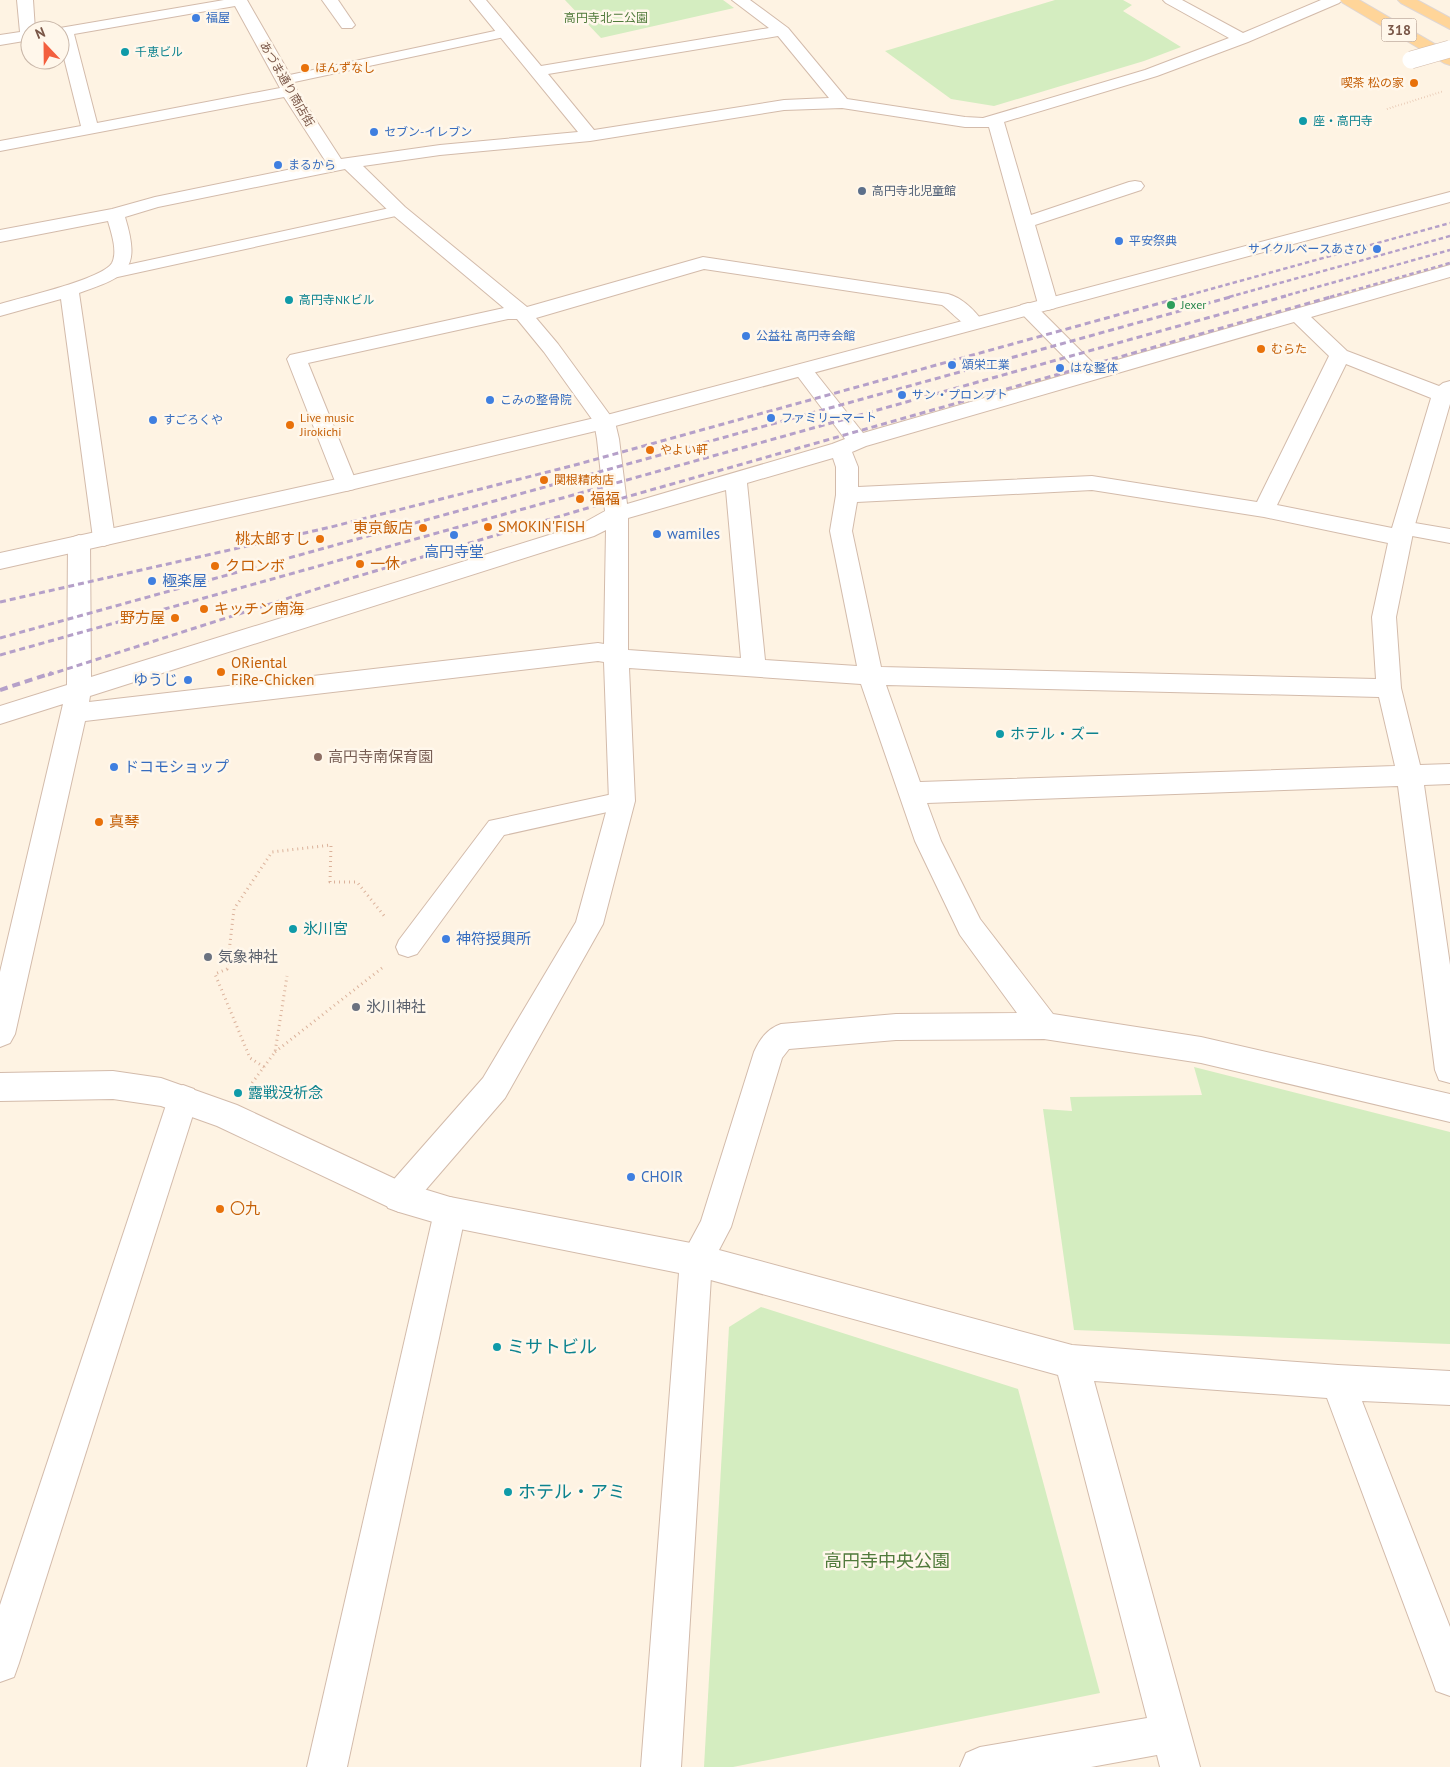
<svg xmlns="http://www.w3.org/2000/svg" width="1450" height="1767" font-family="'PT Sans','Noto Sans JP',sans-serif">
	<rect width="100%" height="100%" fill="#fef3e3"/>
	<g fill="#d4edc0">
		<path d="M565,0h158l11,8 -133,30z"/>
		<path d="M1055,0h68l9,5 -9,6 58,36 -37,14 -150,45 -43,-7 -66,-48z"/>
		<path d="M1194,1067l256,65v212l-376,-14 -31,-221 29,2 -2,-14 132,-2z"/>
		<path d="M761,1307l257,82 82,304 -367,74h-29l25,-440z"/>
	</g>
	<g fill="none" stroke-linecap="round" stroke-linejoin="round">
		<defs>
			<g id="service">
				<path d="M504,29l7,4 -2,3 -224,48 -7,-4 7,-4z"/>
				<path d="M399,206l6,2 2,3 -2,3 -292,64 -6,-2 -2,-3 2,-3 6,-2z"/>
				<path d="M1403,521l47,8v14l-54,-10 -3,-5 3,-5z"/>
				<path d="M622,792l8,3 3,6 -3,6 -126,28 -87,119 -9,3 -9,-3 -3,-7 3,-7 90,-119z"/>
			</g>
			<g id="minor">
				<path d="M17,0h16l2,30h-5v10l-30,5v-10l20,-3z"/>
				<path d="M224,0h23l46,80 4,11 44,68 99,-14 138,-13 -108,-132h16l55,66 228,-38 -37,-28h18l38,28 59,71 118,18 18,1 162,-48 84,-32 -63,-35 -3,-3h19l61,33 78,-33h21l-3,3 -91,39 -91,34 -153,46 27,93 98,-33 6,-1 6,1 3,4 -3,4 -106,35 23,79 -3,4 -7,2 -7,-2 -3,-4 -49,-177h-24l-123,-19 -58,2 -194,31 -150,14 -77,11 42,41 122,100 176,-50 245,37c15,4 27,17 36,29l-3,4c-16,4 -26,-13 -39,-22l-238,-36 -168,49 22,26 57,78 4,17 8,65 205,-60 13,-5 -52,-69 3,-4 7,-2 7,2 53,67 215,-62 -57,-58 -3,-4 3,-4 7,-2 7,2 61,61 354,-101v12l-139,40 36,34 92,35 4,-3 7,-2v23l-36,124 -18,89 5,71 19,77 30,-1v20l-26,1 26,180v118l-11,-3 -4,-10 -37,-284 -471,17 14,38 39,78 73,95 148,23 249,57v28l-249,-59 -157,-24 -148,1 -107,9 -7,9 -51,169 -12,23 353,95 266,20 112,6v34l-88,-4 88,226v69l-14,-5 -5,-14 -104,-279 -233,-17 106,386h-40l-3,-12 -66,12h-131l6,-14 14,-6 167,-29 -89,-343 -362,-99 -12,-5 -4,-11 21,-39 53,-169c6,-13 13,-23 27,-28l115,-10 121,-1 -57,-78 -45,-94 -54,-157 -232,-16 6,133 -32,123 -98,174 -95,110 -11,4 -11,-4 -5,-11 5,-11 95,-108 93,-156 33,-121 -5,-139 -6,-1 -513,60 -70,313 -5,9 -10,4v-75l63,-268 -63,20v-18l67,-21 1,-142 3,-5 8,-3 8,3 3,5 1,134 487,-151 27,-15 -8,-72 -3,-17 -50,-70 -27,-33h-9l-200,44 49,121 -3,5 -8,2 -8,-2 -51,-130 3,-4 214,-47 -111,-93 -48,-46 -187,38 -33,10c16,53 3,59 -46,76l36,245 -3,5 -8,3 -8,-3 -3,-5 -32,-239 -61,17v-12c20,-6 103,-25 112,-41 6,-12 -1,-31 -4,-42l-108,21v-12l112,-21 43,-12 171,-35 -42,-65 -284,54v-10l81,-15 -21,-84v-12h-6v-1zM235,6l45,82 -183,35 -23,-89zM778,36l51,62 -45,2 -190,30 -46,-56zM1294,322l35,34 -72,146 -165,-26 -234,11v-20l-6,-15 14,-6zM1346,364l85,34 -39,130 -115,-23zM833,458l3,9v28l-6,36 27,135 -92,-6 -18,-177zM726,490l15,168 -113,-8v-132zM1092,490l172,27 124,26 -16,74 4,62 -495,-12 -29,-136 5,-29zM606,530l-2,114 -6,-1 -509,59 1,-6 504,-160zM886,685l493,12 16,69 -475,16z"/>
				<path d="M322,0h16l17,25 -3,3h-10z"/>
				<path d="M183,1085l11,4 4,10 -179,564 -5,14 -14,5v-77l168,-506 4,-10z"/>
				<path d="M450,1197l11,4 5,11 -119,555h-40l127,-555 5,-11z"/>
			</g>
			<g id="tertiary">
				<path d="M1450,192v10l-846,227 -258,62 -346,78v-16l346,-76 257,-61z"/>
				<path d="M113,1071l48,7 76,27 167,78 46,14 246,47 12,5 4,11 -31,507h-40l38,-494 -229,-46 -51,-15 -182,-86 -56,-20 -48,-7 -113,2v-28z"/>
			</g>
			<g id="primary">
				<path d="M1340,0h19l91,53v12l-6,-2 -101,-60z"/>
				<path d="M1398,0h19l33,18v11l-49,-26z"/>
			</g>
		</defs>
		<use href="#service" stroke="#d3bbab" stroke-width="2"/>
		<use href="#minor" stroke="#d3bbab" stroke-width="2"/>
		<use href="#tertiary" stroke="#d3bbab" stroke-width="2"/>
		<use href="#primary" stroke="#dfd6d3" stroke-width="2"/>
		<path stroke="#dbb29b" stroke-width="2" stroke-dasharray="0.5 2.5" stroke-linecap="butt" d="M1387,109l57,-18"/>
		<g stroke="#dbb29b" stroke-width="3" stroke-dasharray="1 4" stroke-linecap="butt">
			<path d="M275,1052l107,-84"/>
			<path d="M264,1067l-14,-9 -35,-84 12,-5 7,-60 38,-57 59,-7 -1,37h27l28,35"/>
			<path d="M252,1083l23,-31 12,-76"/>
		</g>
		<use href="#service" fill="#fff" fill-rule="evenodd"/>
		<use href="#minor" fill="#fff" fill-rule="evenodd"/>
		<use href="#tertiary" fill="#fff" fill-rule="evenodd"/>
		<use href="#primary" fill="#ffd599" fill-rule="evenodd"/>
		<g stroke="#b5a0c9" stroke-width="2.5" stroke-dasharray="4.5 3" stroke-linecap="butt">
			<path d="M1182,297l268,-74"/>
			<path d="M1229,297l221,-61"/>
			<path d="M1281,297l169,-47"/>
			<path d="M1330,297l120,-34"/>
		</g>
		<g stroke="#b5a0c9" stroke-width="3" stroke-dasharray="6 4" stroke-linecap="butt">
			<path d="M0,602l331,-75 244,-62 611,-169"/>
			<path d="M0,638l1234,-342"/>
			<path d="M0,655l1286,-359"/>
			<path d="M48,675l297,-95 246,-73 743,-211"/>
		</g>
		<path stroke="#b5a0c9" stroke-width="4" stroke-dasharray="8 5" stroke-linecap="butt" d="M0,690l52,-17"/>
		<defs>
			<path id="pedestrian-bridge" d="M1411,60l39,-11"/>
		</defs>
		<use href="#pedestrian-bridge" stroke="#d3bbab" stroke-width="18" stroke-linecap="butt"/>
		<use href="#pedestrian-bridge" stroke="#fff" stroke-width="17"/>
	</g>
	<g fill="#3f7fe0" stroke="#fff7eb" stroke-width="2">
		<circle cx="196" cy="18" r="5"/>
		<circle cx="374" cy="132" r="5"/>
		<circle cx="278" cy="165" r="5"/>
		<circle cx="1119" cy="241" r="5"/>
		<circle cx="1377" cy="249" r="5"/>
		<circle cx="746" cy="336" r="5"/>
		<circle cx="952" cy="365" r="5"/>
		<circle cx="1060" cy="368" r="5"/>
		<circle cx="902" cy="395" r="5"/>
		<circle cx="490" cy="400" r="5"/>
		<circle cx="771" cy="418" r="5"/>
		<circle cx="153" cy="420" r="5"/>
		<circle cx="657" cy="534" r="5"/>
		<circle cx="454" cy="535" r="5"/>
		<circle cx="152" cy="581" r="5"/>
		<circle cx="188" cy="680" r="5"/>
		<circle cx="114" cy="767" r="5"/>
		<circle cx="446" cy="939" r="5"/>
		<circle cx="631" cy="1177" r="5"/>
	</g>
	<g fill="#0f9aa8" stroke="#fff7eb" stroke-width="2">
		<circle cx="125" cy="52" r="5"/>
		<circle cx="1303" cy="121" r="5"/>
		<circle cx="289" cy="300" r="5"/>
		<circle cx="1000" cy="734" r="5"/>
		<circle cx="293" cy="929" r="5"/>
		<circle cx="238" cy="1093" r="5"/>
		<circle cx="497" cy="1347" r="5"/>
		<circle cx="508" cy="1492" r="5"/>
	</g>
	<g fill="#e8710a" stroke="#fff7eb" stroke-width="2">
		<circle cx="305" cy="68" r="5"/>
		<circle cx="1414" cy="83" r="5"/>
		<circle cx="1261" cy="349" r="5"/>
		<circle cx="290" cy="425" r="5"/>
		<circle cx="650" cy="450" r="5"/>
		<circle cx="544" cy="480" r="5"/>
		<circle cx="580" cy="499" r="5"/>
		<circle cx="488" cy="527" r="5"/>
		<circle cx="423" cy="528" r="5"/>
		<circle cx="320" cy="539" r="5"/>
		<circle cx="360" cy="564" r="5"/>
		<circle cx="215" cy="566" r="5"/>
		<circle cx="204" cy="609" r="5"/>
		<circle cx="175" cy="618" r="5"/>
		<circle cx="221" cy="672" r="5"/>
		<circle cx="99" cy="822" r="5"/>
		<circle cx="220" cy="1209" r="5"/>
	</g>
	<circle fill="#5c6f8a" stroke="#fff7eb" stroke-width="2" cx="862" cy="191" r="5"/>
	<circle fill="#2e9e5b" stroke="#fff7eb" stroke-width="2" cx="1171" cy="305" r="5"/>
	<circle fill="#8d6e63" stroke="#fff7eb" stroke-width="2" cx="318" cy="757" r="5"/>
	<g fill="#6b7280" stroke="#fff7eb" stroke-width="2">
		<circle cx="208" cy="957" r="5"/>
		<circle cx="356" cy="1007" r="5"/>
	</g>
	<g text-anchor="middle" stroke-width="5" stroke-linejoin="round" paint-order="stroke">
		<g font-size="12" fill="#366cbe" stroke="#fff7eb" text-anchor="start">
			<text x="206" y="22">福屋</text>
			<text x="384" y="136">セブン-イレブン</text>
			<text x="288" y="169">まるから</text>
			<text x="1129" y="245">平安祭典</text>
			<text x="1367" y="253" text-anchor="end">サイクルベースあさひ</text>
			<text x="756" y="340">公益社 高円寺会館</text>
			<text x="962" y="369">頌栄工業</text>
			<text x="1070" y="372">はな整体</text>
			<text x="912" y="399">サン・プロンプト</text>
			<text x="500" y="404">こみの整骨院</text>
			<text x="781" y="422">ファミリーマート</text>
			<text x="163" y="424">すごろくや</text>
		</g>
		<g font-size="12" fill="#507a3b" stroke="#fff7eb">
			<text x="606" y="22">高円寺北二公園</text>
		</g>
		<g font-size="12" fill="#0d838f" stroke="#fff7eb" text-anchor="start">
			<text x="135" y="56">千恵ビル</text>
			<text x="1313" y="125">座・高円寺</text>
			<text x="299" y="304">高円寺NKビル</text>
		</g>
		<g font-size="12" fill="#c56008" stroke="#fff7eb" text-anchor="start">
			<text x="315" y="72">ほんずなし</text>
			<text x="1404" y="87" text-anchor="end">喫茶 松の家</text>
			<text x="1271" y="353">むらた</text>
			<text x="300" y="422">Live music<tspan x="300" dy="14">Jirokichi</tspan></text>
			<text x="660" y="454">やよい軒</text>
			<text x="554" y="484">関根精肉店</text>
		</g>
		<g font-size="12" fill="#795647" stroke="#fff7eb">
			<text transform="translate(287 84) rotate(60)" y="4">あづま通り商店街</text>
		</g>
		<g font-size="12" fill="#4e5e75" stroke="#fff7eb" text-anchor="start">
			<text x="872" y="195">高円寺北児童館</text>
		</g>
		<g font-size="12" fill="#27864d" stroke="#fff7eb" text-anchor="start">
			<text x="1181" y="309">Jexer</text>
		</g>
		<rect fill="#fff7eb" stroke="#a18678" stroke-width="1" x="1381.5" y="18.5" width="35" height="23" rx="4"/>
		<g font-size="14" font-weight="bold" fill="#795647">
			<text x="1399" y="35">318</text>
		</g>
		<g font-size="15" fill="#c56008" stroke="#fff7eb" text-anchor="start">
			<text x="590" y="504">福福</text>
			<text x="498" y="532">SMOKIN'FISH</text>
			<text x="413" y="533" text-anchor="end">東京飯店</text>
			<text x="310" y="544" text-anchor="end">桃太郎すし</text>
			<text x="370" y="569">一休</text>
			<text x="225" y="571">クロンボ</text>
			<text x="214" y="614">キッチン南海</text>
			<text x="165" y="623" text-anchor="end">野方屋</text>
			<text x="231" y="668">ORiental<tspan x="231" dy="17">FiRe-Chicken</tspan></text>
			<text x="109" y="827">真琴</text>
			<text x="230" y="1214">〇九</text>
		</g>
		<g font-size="15" fill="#366cbe" stroke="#fff7eb" text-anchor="start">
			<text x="667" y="539">wamiles</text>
			<text x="454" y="557" text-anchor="middle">高円寺堂</text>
			<text x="162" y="586">極楽屋</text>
			<text x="178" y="685" text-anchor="end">ゆうじ</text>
			<text x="124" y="772">ドコモショップ</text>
			<text x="456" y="944">神符授興所</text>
			<text x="641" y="1182">CHOIR</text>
		</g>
		<g font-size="15" fill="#0d838f" stroke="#fff7eb" text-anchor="start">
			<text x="1010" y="739">ホテル・ズー</text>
			<text x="303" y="934">氷川宮</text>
			<text x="248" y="1098">露戦没祈念</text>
		</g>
		<g font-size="15" fill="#785e54" stroke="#fff7eb" text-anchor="start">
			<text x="328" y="762">高円寺南保育園</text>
		</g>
		<g font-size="15" fill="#5b616d" stroke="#fff7eb" text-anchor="start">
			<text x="218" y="962">気象神社</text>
			<text x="366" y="1012">氷川神社</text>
		</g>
		<g font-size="18" fill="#0d838f" stroke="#fff7eb" text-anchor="start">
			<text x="507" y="1353">ミサトビル</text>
			<text x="518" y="1498">ホテル・アミ</text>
		</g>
		<g font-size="18" fill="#507a3b" stroke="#fff7eb">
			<text x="887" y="1567">高円寺中央公園</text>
		</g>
	</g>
	<g transform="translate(45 45) rotate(338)"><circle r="24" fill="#fff7eb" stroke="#c9b7a9"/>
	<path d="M0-4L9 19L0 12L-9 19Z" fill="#f35f3e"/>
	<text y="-8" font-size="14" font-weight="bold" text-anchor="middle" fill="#795647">N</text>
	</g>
</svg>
